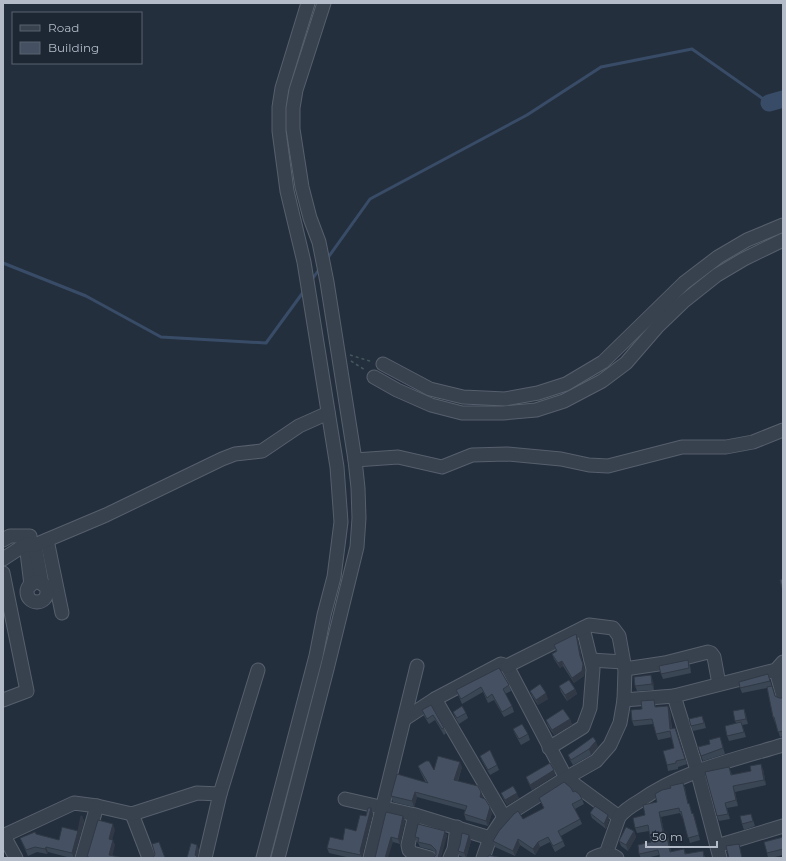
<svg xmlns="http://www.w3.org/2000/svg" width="786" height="861" font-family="Montserrat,sans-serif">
	<rect width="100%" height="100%" fill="#242f3e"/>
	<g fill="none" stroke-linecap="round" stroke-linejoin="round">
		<g stroke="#394c67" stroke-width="3">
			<path d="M327,259l43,-60 157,-84 74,-48 91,-18 77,54"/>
			<path d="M3,263l83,33 75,41 105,6 38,-52"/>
			<path d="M311,281l9,-13"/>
		</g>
		<path stroke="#394c67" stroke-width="17" d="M769,103l14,-4"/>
		<defs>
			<g id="minor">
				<path d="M383,364l47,25 33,8 42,2 33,-6 28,-9 37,-22 81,-79 34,-26 29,-17 36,-15"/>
				<path d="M374,377l23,13 34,15 31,8h41l33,-3 28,-9 38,-20 24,-18 32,-37 25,-24 34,-27 27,-16 39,-19"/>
				<path d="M355,460l43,-3 44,10 30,-12 35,-1 54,5 28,6 19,1 74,-19h44l27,-5 30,-12"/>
				<path d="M3,540l7,-4h20l1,9"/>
				<path d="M47,540l15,73"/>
				<path d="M26,544l5,41"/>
				<path d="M35,545l7,39"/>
				<path d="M3,559l23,-15 9,1 71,-30 116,-56 13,-5 27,-3 37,-25 29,-13"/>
				<path d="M3,573l24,118 -24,9"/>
				<circle cx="37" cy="592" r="10"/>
				<path d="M591,660l32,2"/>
				<path d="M625,669l40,-6 43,-11 3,1 3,4 5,27"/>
				<path d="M776,670l7,26"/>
				<path d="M674,696l23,74 23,88"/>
				<path d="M435,699l69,118"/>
				<path d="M624,700l50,-4 102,-26 7,-8"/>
				<path d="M406,718l29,-19 66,-35 6,2 59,112 53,39"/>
				<path d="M549,748l34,-21 7,-19 3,-39 -10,-41"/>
				<path d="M220,794l38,-124"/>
				<path d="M345,799l70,16 75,23"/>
				<path d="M132,814l17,44"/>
				<path d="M415,815l-7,30 1,5 3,3 18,5"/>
				<path d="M3,836l71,-33 23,3 35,8 65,-21 23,1 -15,64"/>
				<path d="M4,836l12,22"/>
				<path d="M717,846l66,-20"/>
				<path d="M606,854l13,-37c5,-6 12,-11 19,-15 43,-31 95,-42 145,-57"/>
				<path d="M82,858l15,-52"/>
				<path d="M263,858l53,-202 8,-41 10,-38 7,-55 -4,-55 -33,-205 -17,-71 -8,-60v-24l3,-19 26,-85"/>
				<path d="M278,858l49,-189 30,-122 2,-29 -1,-30 -3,-28 -28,-178 -8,-40 -9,-24 -8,-31 -9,-58v-21l3,-18 28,-87"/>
				<path d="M370,858l47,-192"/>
				<path d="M450,858l4,-9 3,-22"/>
				<path d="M483,858l7,-20 14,-21 62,-39 30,-17 14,-16 10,-22 4,-23 1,-31 -6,-33 -6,-8 -24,-3 -82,41"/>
				<path d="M593,858c8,-4 16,-6 24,0"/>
			</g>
		</defs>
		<use href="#minor" stroke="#565f6c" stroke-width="15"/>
		<g stroke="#44595c" stroke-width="1.5" stroke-dasharray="3 3" stroke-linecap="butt">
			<path d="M350,355l23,7"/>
			<path d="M351,361l14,9"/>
		</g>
		<use href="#minor" stroke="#38414e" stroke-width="13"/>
	</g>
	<g fill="#3b4654">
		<path d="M576,634l2,6 4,21 3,9 -1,6 -10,7 -11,-17 -3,2 -6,-9 -2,-5 4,-2 -2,-7z"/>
		<path d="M690,665l1,8 -28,6 -2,-5z"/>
		<path d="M499,668l10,17 2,6 -6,3 7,12 2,6 -10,5 -10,-17 -6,3 -5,-11 -21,12 -6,-14z"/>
		<path d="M768,674l7,22 4,2h4v38l-3,1 -4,-14h-1l-2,-6 -6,-29 -25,5 -2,-5z"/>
		<path d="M653,681l1,9 -17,1 -2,-5z"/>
		<path d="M559,686l16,3 2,5 -10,7 -6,-9z"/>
		<path d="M530,691l18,8 -10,6 -6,-9z"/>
		<path d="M654,700l2,7 14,4 2,18 5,4 10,31 -9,3v2l-10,2 -1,-6 7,-17 -2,-11 -14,3 -2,-6 -3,-10 -19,2 -2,-5 10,-12z"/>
		<path d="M431,705l13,23 2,5 -2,2 -9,-15 -6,4 -5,-8 -2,-6z"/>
		<path d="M744,709l4,15 -6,1 4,12 -17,4 -2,-5 9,-13 -1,-2z"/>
		<path d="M453,712l13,1 2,5 -9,6 -4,-7z"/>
		<path d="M570,719l2,6 -18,10 -6,-9 -2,-6z"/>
		<path d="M689,719l15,2 2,7 -13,3z"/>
		<path d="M513,729l15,5 2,6 -9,5 -6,-11z"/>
		<path d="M720,737l5,17 -22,7 -5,-14 12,-3z"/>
		<path d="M598,747l-7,8 -18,10 -3,-5 -2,-5z"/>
		<path d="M480,756l17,9 2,5 -9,5 -8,-14z"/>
		<path d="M418,766l16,4 28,-3 -4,14 23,11 2,5v1l9,15 -4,13 -22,-6 -2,-6 1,-4 -48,-13 -3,10 -21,-5 -2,-6 35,-13 -6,-12z"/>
		<path d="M729,767l3,8 31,-6 3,16 -31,7 3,14 -11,2 3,11 -11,2 -2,-5z"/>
		<path d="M554,770l1,5 -23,15 -4,-8 -2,-5z"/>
		<path d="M683,783l2,5 3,16 1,-1 3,11 1,-1 2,6 5,21 -10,3 -7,-26h-1l-2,-4 -19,4 3,15 4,5 3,15 13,-3 2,5 17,-3 2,7h-45l-1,-3 -13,3h-5l-2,-4 12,-12 -2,-11 -12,2 -2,-5 10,-13 12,-13 14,-14z"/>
		<path d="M573,792l9,7 2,5 -9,5 5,10 2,5 -21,12 4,10 -10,6 -5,-10 -10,5 -5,8 -15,-10 -5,11 -20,-9 -2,-6 30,-22 21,-10 -5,-11z"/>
		<path d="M501,793l18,5 -12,7 -4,-7z"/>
		<path d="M371,808l2,6 -11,42v2h-11l-22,-5 -2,-5 16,-8 13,-9z"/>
		<path d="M590,813l19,7 -3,9 -14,-11z"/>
		<path d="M82,816l2,5 -10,37h-3l-23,-6 -1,2 -10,-2 -9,4 -8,-18 39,2 19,-9z"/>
		<path d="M403,816l2,5 -5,23 -7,-2 -18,16z"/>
		<path d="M753,820l2,6 -11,4 -2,-6z"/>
		<path d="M445,831l2,5 -11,19v-1l-4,-4 -12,-3 -2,-4 -1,-1 -2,-5z"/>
		<path d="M634,831l2,6 -8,14 -7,-5 -2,-5z"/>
		<path d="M469,835l2,6 -5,17 -6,-2 -2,-5z"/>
		<path d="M783,837v18l-12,3h-3l-1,-5z"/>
	</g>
	<g fill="#303945">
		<path d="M576,634l2,6 4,21 -2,-5z"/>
		<path d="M562,661l1,5 -3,2 -2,-5z"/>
		<path d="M583,664l2,6 -1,6 -10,7 -2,-5z"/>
		<path d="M651,675l2,6 1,9 -2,-6z"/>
		<path d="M575,689l2,5 -10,7 -2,-6z"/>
		<path d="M546,693l2,6 -10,6 -2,-5z"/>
		<path d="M668,706l2,5 2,24 -2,-6z"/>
		<path d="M744,709l2,5 2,10 -2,-5z"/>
		<path d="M570,719l2,6 -18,10 -2,-5z"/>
		<path d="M720,737l2,5 3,12 -2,-6z"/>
		<path d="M596,741l2,6 -7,8 -2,-6z"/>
		<path d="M460,762l2,5 -6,18 -2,-5z"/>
		<path d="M761,764l2,5 3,16 -2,-5z"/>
		<path d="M554,770l1,5 -23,15 -2,-5z"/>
		<path d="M683,783l2,5 4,21 -1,-5z"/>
		<path d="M733,786l2,6 3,14 -2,-6z"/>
		<path d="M415,792l2,5 -3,10 -2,-6z"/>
		<path d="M481,792l2,5 -2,6 -1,-6z"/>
		<path d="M517,793l2,5 -12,7 -2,-5z"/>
		<path d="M725,803l2,5 3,11 -2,-5z"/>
		<path d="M490,807l2,6 -4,13 -2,-5z"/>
		<path d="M371,808l2,6 -11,42v2l-1,-3 -1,-4z"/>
		<path d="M659,812l2,5 4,21 -2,-6z"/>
		<path d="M608,815l1,5 -3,9 -2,-5z"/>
		<path d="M82,816l2,5 -10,37 -2,-5z"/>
		<path d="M403,816l2,5 -5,23 -2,-5z"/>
		<path d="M113,824l2,6 -4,14 -2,-5z"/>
		<path d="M445,831l2,5 -6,22h-3z"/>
		<path d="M634,831l2,6 -8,14 -2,-6z"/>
		<path d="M666,832l2,5 4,21 -2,-6z"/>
		<path d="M469,835l2,6 -5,17 -2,-5z"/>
		<path d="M391,837l2,5 -5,16h-3z"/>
		<path d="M518,839l2,6 -5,11 -2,-5z"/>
		<path d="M113,840l2,5 -3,13 -3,-3z"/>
		<path d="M538,842l2,5 -5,8 -2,-6z"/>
		<path d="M197,845l2,5 -1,8 -3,-3z"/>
		<path d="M46,847l2,5 -1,2 -2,-5z"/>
	</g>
	<g fill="#455162" stroke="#303945">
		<path d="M783,579v9h-1l-2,-8z"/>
		<path d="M576,634l4,22 3,8 -1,7 -10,7 -10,-17 -4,2 -6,-9 5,-3 -3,-6z"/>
		<path d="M688,660l1,8 -28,6 -2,-8z"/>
		<path d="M499,668l10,17 -6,4 9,17 -10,6 -10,-18 -5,4 -6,-11 -20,12 -5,-9z"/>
		<path d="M768,674l2,7 -30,7 -1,-6z"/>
		<path d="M651,675l1,9 -17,2 -1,-9z"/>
		<path d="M569,680l6,9 -10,6 -6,-9z"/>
		<path d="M540,684l6,9 -10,7 -6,-9z"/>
		<path d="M772,686l3,10 4,2h4v33l-5,1 -4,-15h-1l-6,-30z"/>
		<path d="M654,700l1,7 13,-1 2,23 5,-1 10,31 -9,2v2l-9,2 -4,-14 11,-3 -4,-17 -14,3 -4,-15 -20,2 -1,-11 11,-1 -1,-8z"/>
		<path d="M431,705l13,23 -2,1 -9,-14 -6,4 -5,-9z"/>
		<path d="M462,706l4,7 -9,5 -4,-6z"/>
		<path d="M563,709l7,10 -18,11 -6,-10z"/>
		<path d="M744,709l2,10 -11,2 -2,-10z"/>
		<path d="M702,716l2,7 -13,3 -2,-7z"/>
		<path d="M741,722l3,10 -17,4 -2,-10z"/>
		<path d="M522,724l6,10 -9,5 -6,-10z"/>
		<path d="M593,737l3,4 -7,8 -18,11 -3,-5z"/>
		<path d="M720,737l3,11 -22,8 -3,-9 12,-3 -1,-4z"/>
		<path d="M490,750l7,15 -9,5 -8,-14z"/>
		<path d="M438,756l22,6 -6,18 24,6 3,6 -1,5 5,2 5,8 -4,14 -22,-7 3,-8 -52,-14 -3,9 -21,-5 6,-22 31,9 -10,-17 8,-5h3l5,9z"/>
		<path d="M550,763l4,7 -24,15 -4,-8z"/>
		<path d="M761,764l3,16 -31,6 3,14 -11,3 3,11 -11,2 -12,-44 24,-5 2,8 20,-4 -1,-5z"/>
		<path d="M564,782l7,6 2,4 2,-1 4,3 3,5 -10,5 8,15 -22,12 5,10 -10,5 -5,-9 -10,5 -5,7 -15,-10 -5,12 -20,-10 6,-10 15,-17 4,-3 5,8 21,-11 -5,-10z"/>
		<path d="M683,783l5,21 1,-1 3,11 1,-1 6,22 -11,3 -7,-27 -1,1 -1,-4 -20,4 4,20h3l4,20 14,-3 1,5 18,-3 1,7h-44l-2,-8 -19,4 -1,-9 13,-3 -3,-17 -13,3 -2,-10 12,-3 -2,-10 14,-3 -2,-8 7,-4 9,-2 -1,-2z"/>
		<path d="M513,786l4,7 -12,7 -4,-7z"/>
		<path d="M595,806l13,9 -4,9 -14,-11z"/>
		<path d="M368,808h3l-11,43 1,4 -34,-7 3,-11 13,3 2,-12 11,3 4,-16 6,1z"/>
		<path d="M386,812l17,4 -5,23 -7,-2 -6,21h-10z"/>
		<path d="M751,814l2,7 -11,3 -2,-8z"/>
		<path d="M81,816h1l-10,37 -26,-6 -1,2 -10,-2 -9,3 -6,-12 15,-6 1,2 23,6 3,-13 16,4z"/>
		<path d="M98,820l15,4 -4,15 4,1 -4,15 15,3h-35v-1h-2z"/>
		<path d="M418,824l27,7 -7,27h-5l3,-3v-5l-5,-5 -13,-3 1,-4 -4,-1z"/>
		<path d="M626,827l8,4 -8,14 -7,-4z"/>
		<path d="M462,833l7,2 -5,18 -6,-2 2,-6z"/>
		<path d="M783,837v12l-16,4 -3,-11z"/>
		<path d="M159,842l6,16h-12l2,-4 -3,-10z"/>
		<path d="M191,843l6,2 -2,10 3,3h-11z"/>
		<path d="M739,844l3,14h-13l-3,-12z"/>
		<path d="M489,855l13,3h-15z"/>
	</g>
	<rect width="786" height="861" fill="none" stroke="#b4bcc9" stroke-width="8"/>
	<rect x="12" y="12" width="130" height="52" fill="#1d2633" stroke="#59626f"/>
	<rect x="20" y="25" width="20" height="6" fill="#38414e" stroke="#59626f"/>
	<text x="48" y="32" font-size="12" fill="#b4bcc9">Road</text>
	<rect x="20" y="42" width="20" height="12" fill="#455162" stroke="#59626f"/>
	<text x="48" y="52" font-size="12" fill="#b4bcc9">Building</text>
	<path d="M646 841v6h71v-6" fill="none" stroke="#b4bcc9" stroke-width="2"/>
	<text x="652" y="841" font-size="12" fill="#b4bcc9" stroke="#1d2633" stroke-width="3" paint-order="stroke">50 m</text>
</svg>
